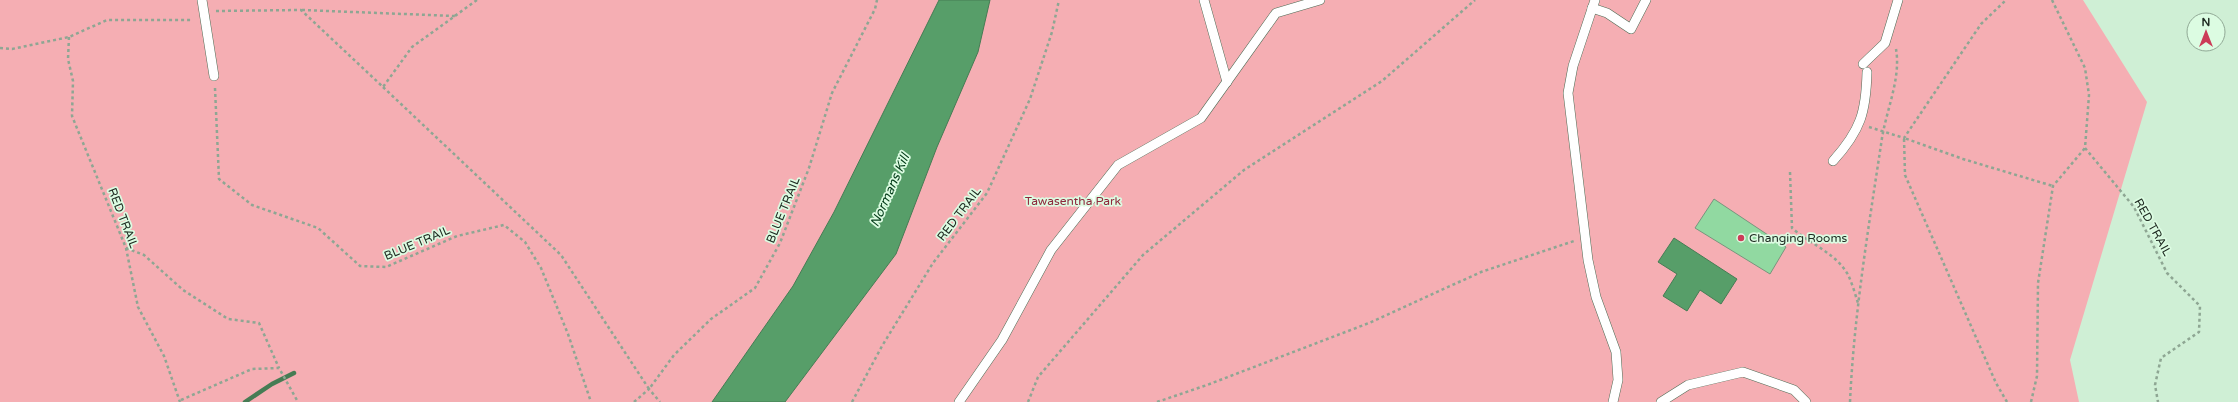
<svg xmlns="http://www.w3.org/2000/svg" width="2238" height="402" font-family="'Varela Round',sans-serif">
	<rect width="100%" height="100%" fill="#cfefd5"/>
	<path fill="#f5aeb3" d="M0,0h2083l64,102 -77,258 9,42h-2079z"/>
	<g fill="#579e69" stroke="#467c54">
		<path d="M939,0h51l-12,52 -41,95 -41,107 -111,148h-73l81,-116 41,-74z"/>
		<path d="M1674,238l63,41 -16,25 -21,-14 -13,21 -24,-15 14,-22 -19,-12z"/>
	</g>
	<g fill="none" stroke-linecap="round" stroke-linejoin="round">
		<path stroke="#467c54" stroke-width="4.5" d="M245,402l27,-18 22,-11"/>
	</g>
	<path fill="#91d9a1" stroke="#78957d" d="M1714,199l72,48 -16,27 -75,-46z"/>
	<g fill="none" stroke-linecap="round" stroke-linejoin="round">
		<defs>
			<g id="service">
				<path d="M202,0l12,76"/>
				<path d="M1204,0l23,82"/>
				<path d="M1595,0l-22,66 -5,27 20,167 8,37 20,55 2,28 -5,22"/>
				<path d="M1592,8l15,5 24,16 15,-29"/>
				<path d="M1863,64l22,-21 13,-43"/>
				<path d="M1833,161c28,-31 33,-49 34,-89"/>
				<path d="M959,402l43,-62 49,-90 67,-85 83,-47 75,-105 44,-13"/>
				<path d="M1661,402l27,-17 55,-13 51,18 12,12"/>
			</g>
		</defs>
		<use href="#service" stroke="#4f6b55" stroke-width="10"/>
		<g stroke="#8ea693" stroke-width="2.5" stroke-dasharray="3 3" stroke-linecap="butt">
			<path d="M2052,0l33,68 4,27 -4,53 49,59 33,66 33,33 -1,26 -38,26 -6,27 3,17"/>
			<path d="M302,10l153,6"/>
			<path d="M216,11l85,-1 82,77 29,-40 65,-47"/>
			<path d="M69,37l-1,22 5,22 -1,35 54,132 12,59 26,49 16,46"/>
			<path d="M0,48l12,1 57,-12 38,-17h86"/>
			<path d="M383,87l178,168 88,134 25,-34 37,-36 44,-31 25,-45 29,-75 23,-75 43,-84 2,-9"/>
			<path d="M215,88l4,91 33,26 66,23 42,38 26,1 71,-31 47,-11 21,17 16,26 27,66 23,68"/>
			<path d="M1869,127l35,11 77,-114 25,-24"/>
			<path d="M1790,172l2,56c18,16 42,24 55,45 5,9 8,21 11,30"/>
			<path d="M126,248l18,7 39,35 45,29 31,4 20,45"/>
			<path d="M181,400l71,-31 27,-1 19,34"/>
			<path d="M634,402l15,-13 11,13"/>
			<path d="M852,402l30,-56 51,-83 54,-70 43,-94 22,-67 7,-32"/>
			<path d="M1028,402l10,-25 105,-122 101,-85 138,-89 93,-81"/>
			<path d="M1157,402l50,-17 162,-62 112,-51 93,-31"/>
			<path d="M1850,402c4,-89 19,-177 32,-264 5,-30 19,-60 14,-89"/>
			<path d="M2007,402l-11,-19 -91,-208 -1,-37 59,21 90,27"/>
			<path d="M2031,402l6,-26 1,-93 15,-97 32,-38"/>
		</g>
		<use href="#service" stroke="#fff" stroke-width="9"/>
	</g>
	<circle fill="#cc3c58" stroke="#dcfce2" stroke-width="1.5" cx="1741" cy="238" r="4"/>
	<g text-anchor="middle" stroke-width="3.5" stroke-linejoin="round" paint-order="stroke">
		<g font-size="12" fill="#8e283c" stroke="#dcfce2">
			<text x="1073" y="205">Tawasentha Park</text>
		</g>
		<g font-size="12" fill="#202c23" stroke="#dcfce2">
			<text transform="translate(783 210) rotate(-68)" y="4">BLUE TRAIL</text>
			<text transform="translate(959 214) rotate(-53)" y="4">RED TRAIL</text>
			<text transform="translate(123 218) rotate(69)" y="4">RED TRAIL</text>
			<text transform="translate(2153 227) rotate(61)" y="4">RED TRAIL</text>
			<text transform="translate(417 243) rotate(-23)" y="4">BLUE TRAIL</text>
		</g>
		<g font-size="12" fill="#202c23" stroke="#dcfce2" text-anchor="start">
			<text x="1749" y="242">Changing Rooms</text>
		</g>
		<g font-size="13" font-style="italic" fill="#013a17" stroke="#dcfce2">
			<text transform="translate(889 190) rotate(-66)" y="5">Normans Kill</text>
		</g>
	</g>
	<g transform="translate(2206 32)"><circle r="19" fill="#dcfce2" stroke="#91a996"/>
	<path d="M0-3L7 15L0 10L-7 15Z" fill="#cc3c58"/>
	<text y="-6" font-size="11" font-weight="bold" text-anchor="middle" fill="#202c23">N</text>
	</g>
</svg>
